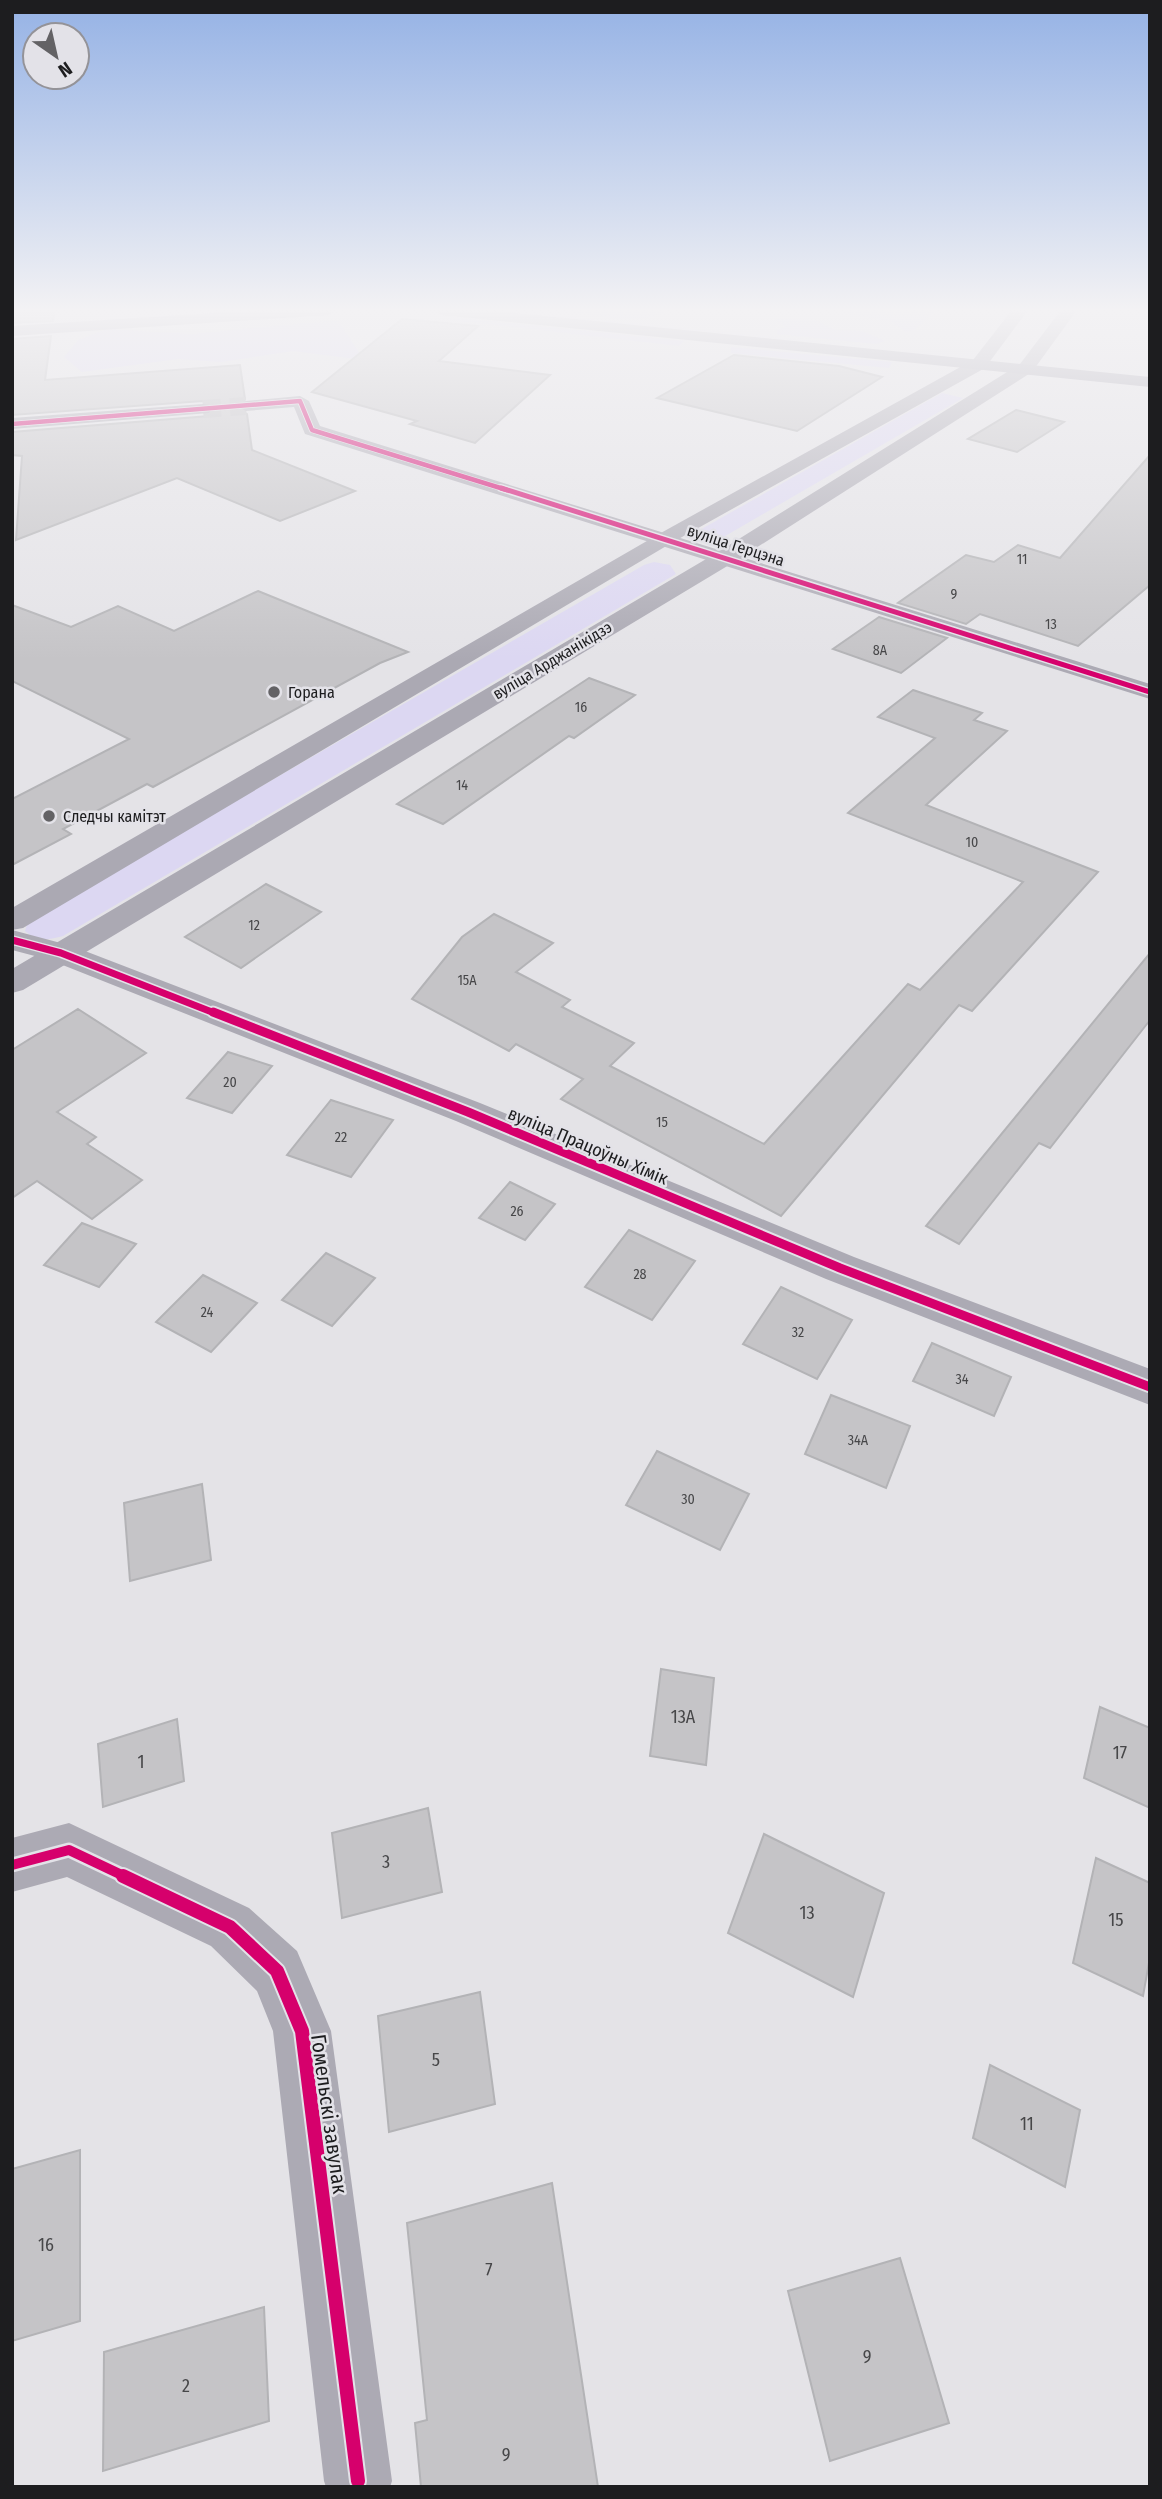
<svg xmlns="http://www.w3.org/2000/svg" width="1162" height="2499" font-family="'Fira Sans Condensed',sans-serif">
	<rect width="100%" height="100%" fill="#e4e3e7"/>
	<g fill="#dcd7f2">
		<path d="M566,310h102c-23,16 -75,6 -102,0z"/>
		<path d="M846,310h91l-23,20 -8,2 -16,-11 -42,-7 -5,-3z"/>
		<path d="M547,315l345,34 -347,-33z"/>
		<path d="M451,317l233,24 -5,5 -229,-26z"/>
		<path d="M775,319l41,1 19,10 27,1 23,10 -9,3 -99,-10v-4l8,-3z"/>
		<path d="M338,320l26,40 -71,-9 -72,11 -43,-3 -96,13 -18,-15 14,-17 29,-11 85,5z"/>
		<path d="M731,347l161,15 -3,6 -158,-15z"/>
		<path d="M942,393l21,5 -243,141 -22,-8z"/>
		<path d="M654,562l16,3 6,9 -613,362c-15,4 -26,6 -38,-5l3,-10 616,-356z"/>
	</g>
	<g fill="#c5c4c7" stroke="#b3b3b6" stroke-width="2">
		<path d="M12,310h43l-2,11 -41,2z"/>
		<path d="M402,319l76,7 -39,35 111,14 -75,68 -65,-19 7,-3 -105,-29z"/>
		<path d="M51,336l-6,44 195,-15 5,34 -10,8 12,7 5,36 103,41 -75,30 -103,-43 -161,62 6,-84 -10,-1v-23l197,-16 6,-7 -4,-6 -8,-2 -191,14v-76z"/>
		<path d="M734,355l105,11 43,11 -85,54 -140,-33z"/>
		<path d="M1016,410l48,12 -47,30 -49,-13z"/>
		<path d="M1150,455v130l-72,61 -98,-32 -14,10 -68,-21 68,-48 28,7 24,-17 42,13z"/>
		<path d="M258,591l150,61 -28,11 -227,124 -6,-3 -84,45 8,5 -59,31v-66l117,-60 -117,-58v-76l59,22 47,-21 56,25z"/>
		<path d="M879,617l68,21 -46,35 -68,-24z"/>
		<path d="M589,678l46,17 -61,43 -5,-2 -126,88 -46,-20z"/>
		<path d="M913,690l69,23 -8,7 33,11 -81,74 172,67 -126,139 -13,-6 -178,211 -220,-117 22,-20 -67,-35 -7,7 -97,-52 50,-62 32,-23 59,29 -37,29 54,28 -8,7 72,36 -24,23 154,78 144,-160 12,6 103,-108 -175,-69 87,-75 -57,-21z"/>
		<path d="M266,884l55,28 -80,56 -56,-31z"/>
		<path d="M1150,953v67l-100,128 -11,-5 -80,101 -33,-18z"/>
		<path d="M78,1009l68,44 -89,59 39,25 -9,7 55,36 -50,39 -55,-38 -25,17v-148z"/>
		<path d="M228,1052l44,14 -40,47 -45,-15z"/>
		<path d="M331,1100l62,20 -42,57 -64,-22z"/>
		<path d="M510,1182l45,22 -30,36 -46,-22z"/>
		<path d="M82,1223l54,21 -37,43 -55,-22z"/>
		<path d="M629,1230l66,31 -43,59 -67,-33z"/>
		<path d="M326,1253l49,25 -43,48 -50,-26z"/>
		<path d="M203,1275l54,28 -46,49 -55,-30z"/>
		<path d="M781,1287l71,33 -35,59 -74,-35z"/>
		<path d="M932,1343l79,34 -17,39 -81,-35z"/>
		<path d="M831,1395l79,31 -24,62 -81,-34z"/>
		<path d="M657,1451l92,43 -29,56 -94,-45z"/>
		<path d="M202,1484l9,76 -81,21 -6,-78z"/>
		<path d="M661,1669l53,9 -8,87 -56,-9z"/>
		<path d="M1100,1707l50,21v80l-66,-30z"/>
		<path d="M177,1719l7,62 -81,26 -5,-63z"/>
		<path d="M428,1808l14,84 -100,26 -10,-85z"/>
		<path d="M764,1834l120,59 -31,104 -125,-64z"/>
		<path d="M1096,1858l54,25v74l-7,39 -70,-33z"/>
		<path d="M480,1992l15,112 -106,28 -11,-116z"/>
		<path d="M990,2065l90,45 -15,77 -92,-49z"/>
		<path d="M80,2150v171l-68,20v-172z"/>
		<path d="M552,2183l46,304h-177l-6,-64 12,-3 -20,-197z"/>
		<path d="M900,2258l49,165 -119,38 -42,-170z"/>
		<path d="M264,2307l5,114 -166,50 1,-119z"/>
	</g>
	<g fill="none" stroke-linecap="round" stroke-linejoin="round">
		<path stroke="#bcbbbf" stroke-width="18" stroke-dasharray="18 9" stroke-linecap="butt" d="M203,409l43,-3"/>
		<g fill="#acaab4" fill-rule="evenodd">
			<path d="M300,396l9,5 11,25 830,258v15l-845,-265 -11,-27 -48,4 -9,-5 9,-5z"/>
			<path d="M203,404l6,1 3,4 -3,4 -197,16v-11z"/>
			<path d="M12,930l60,16 408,157 374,154 296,112v36l-324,-126 -370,-158 -406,-161 -38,-10z"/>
			<path d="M69,1823l180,85 48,43 34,80 61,450 -2,6h-64l-2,-6 -51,-450 -16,-40 -46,-45 -144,-69 -55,15v-54z"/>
		</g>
		<g fill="#aba9b3" fill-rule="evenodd">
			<path d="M1012,310h16l-43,58 -312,174 -650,386 -11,2v-22l647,-374 314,-174z"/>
			<path d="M1061,310h16l-45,62 -298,190 -711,428 -11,3v-24l706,-417 302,-188z"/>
		</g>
		<g fill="#a4a2ae" fill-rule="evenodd">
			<path d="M260,310h77l-8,5 -317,21v-10z"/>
			<path d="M433,310h53l664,67v10l-709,-72z"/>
		</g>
		<defs>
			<path id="cycleway-far5" d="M12,424l288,-23 12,29 195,60"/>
			<path id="cycleway-far4" d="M501,488l649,204"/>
			<path id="cycleway-far3" d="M12,940l49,13 156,61"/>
			<path id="cycleway-far2" d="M213,1012l255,100 372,156 310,119"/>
			<path id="cycleway-far1" d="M12,1865l57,-15 57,27"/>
			<path id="cycleway" d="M123,1876l107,51 47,44 25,60 56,450"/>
		</defs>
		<use href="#cycleway-far5" stroke="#e3e2e8" stroke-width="6"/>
		<use href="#cycleway-far4" stroke="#e3e2e8" stroke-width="8"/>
		<use href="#cycleway-far3" stroke="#e3e2e8" stroke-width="10"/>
		<use href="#cycleway-far2" stroke="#e3e2e8" stroke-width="13"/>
		<use href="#cycleway-far1" stroke="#e3e2e8" stroke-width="15"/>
		<use href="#cycleway" stroke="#e3e2e8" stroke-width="18"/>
		<use href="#cycleway-far5" stroke="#d6006c" stroke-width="4.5"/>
		<use href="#cycleway-far4" stroke="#d6006c" stroke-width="5"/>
		<use href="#cycleway-far3" stroke="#d6006c" stroke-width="7"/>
		<use href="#cycleway-far2" stroke="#d6006c" stroke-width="9"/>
		<use href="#cycleway-far1" stroke="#d6006c" stroke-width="10"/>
		<use href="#cycleway" stroke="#d6006c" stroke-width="14"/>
	</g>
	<linearGradient id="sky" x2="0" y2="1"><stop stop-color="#95b2e5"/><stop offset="0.47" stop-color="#f3f2f4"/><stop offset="1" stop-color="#f3f2f4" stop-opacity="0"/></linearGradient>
	<rect width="1162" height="660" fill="url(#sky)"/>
	<g fill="#636265" stroke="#e3e2e8" stroke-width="2.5">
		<circle cx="274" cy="692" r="7"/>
		<circle cx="49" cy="816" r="7"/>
	</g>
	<g text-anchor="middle" stroke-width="5" stroke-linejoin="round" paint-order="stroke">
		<g font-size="14" fill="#474749">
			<text x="1022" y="564">11</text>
			<text x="954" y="599">9</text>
			<text x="1051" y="629">13</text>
			<text x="880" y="655">8А</text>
			<text x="581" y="712">16</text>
			<text x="462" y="790">14</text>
			<text x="972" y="847">10</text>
			<text x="254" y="930">12</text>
			<text x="467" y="985">15А</text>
			<text x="230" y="1087">20</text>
			<text x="662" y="1127">15</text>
			<text x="341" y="1142">22</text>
			<text x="517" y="1216">26</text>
			<text x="640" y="1279">28</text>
			<text x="207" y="1317">24</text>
			<text x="798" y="1337">32</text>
			<text x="962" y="1384">34</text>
			<text x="858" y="1445">34А</text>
			<text x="688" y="1504">30</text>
		</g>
		<g font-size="16" fill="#1d1d1f" stroke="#e3e2e8">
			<text transform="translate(736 545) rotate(18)" y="6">вуліца Герцэна</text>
			<text transform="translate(552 660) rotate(-31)" y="6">вуліца Арджанікідзэ</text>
		</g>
		<g font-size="16" fill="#1d1d1f" stroke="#e3e2e8" text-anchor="start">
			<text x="288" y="698">Горана</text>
			<text x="63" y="822">Следчы камітэт</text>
		</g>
		<g font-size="18" fill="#1d1d1f" stroke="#e3e2e8">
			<text transform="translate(588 1146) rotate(23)" y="6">вуліца Працоўны Хімік</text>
		</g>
		<g font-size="18" fill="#474749">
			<text x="683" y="1723">13А</text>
			<text x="1120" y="1759">17</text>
			<text x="141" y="1768">1</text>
			<text x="386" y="1868">3</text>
			<text x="807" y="1919">13</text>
			<text x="1116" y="1926">15</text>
			<text x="436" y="2066">5</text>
			<text x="1027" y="2130">11</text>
			<text x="46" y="2251">16</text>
			<text x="489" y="2276">7</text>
			<text x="867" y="2363">9</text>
			<text x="186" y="2392">2</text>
			<text x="506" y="2461">9</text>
		</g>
		<g font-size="21" fill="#1d1d1f" stroke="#e3e2e8">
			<text transform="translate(329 2114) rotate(82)" y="7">Гомельскі завулак</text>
		</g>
	</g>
	<rect width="1162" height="2499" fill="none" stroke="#1d1d1f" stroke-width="28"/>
	<g transform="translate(56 56) rotate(146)"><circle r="33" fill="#e3e2e8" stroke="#949398" stroke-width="2"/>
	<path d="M0-5L12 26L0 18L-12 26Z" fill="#636265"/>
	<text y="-10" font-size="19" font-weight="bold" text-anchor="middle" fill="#1d1d1f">N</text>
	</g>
</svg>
